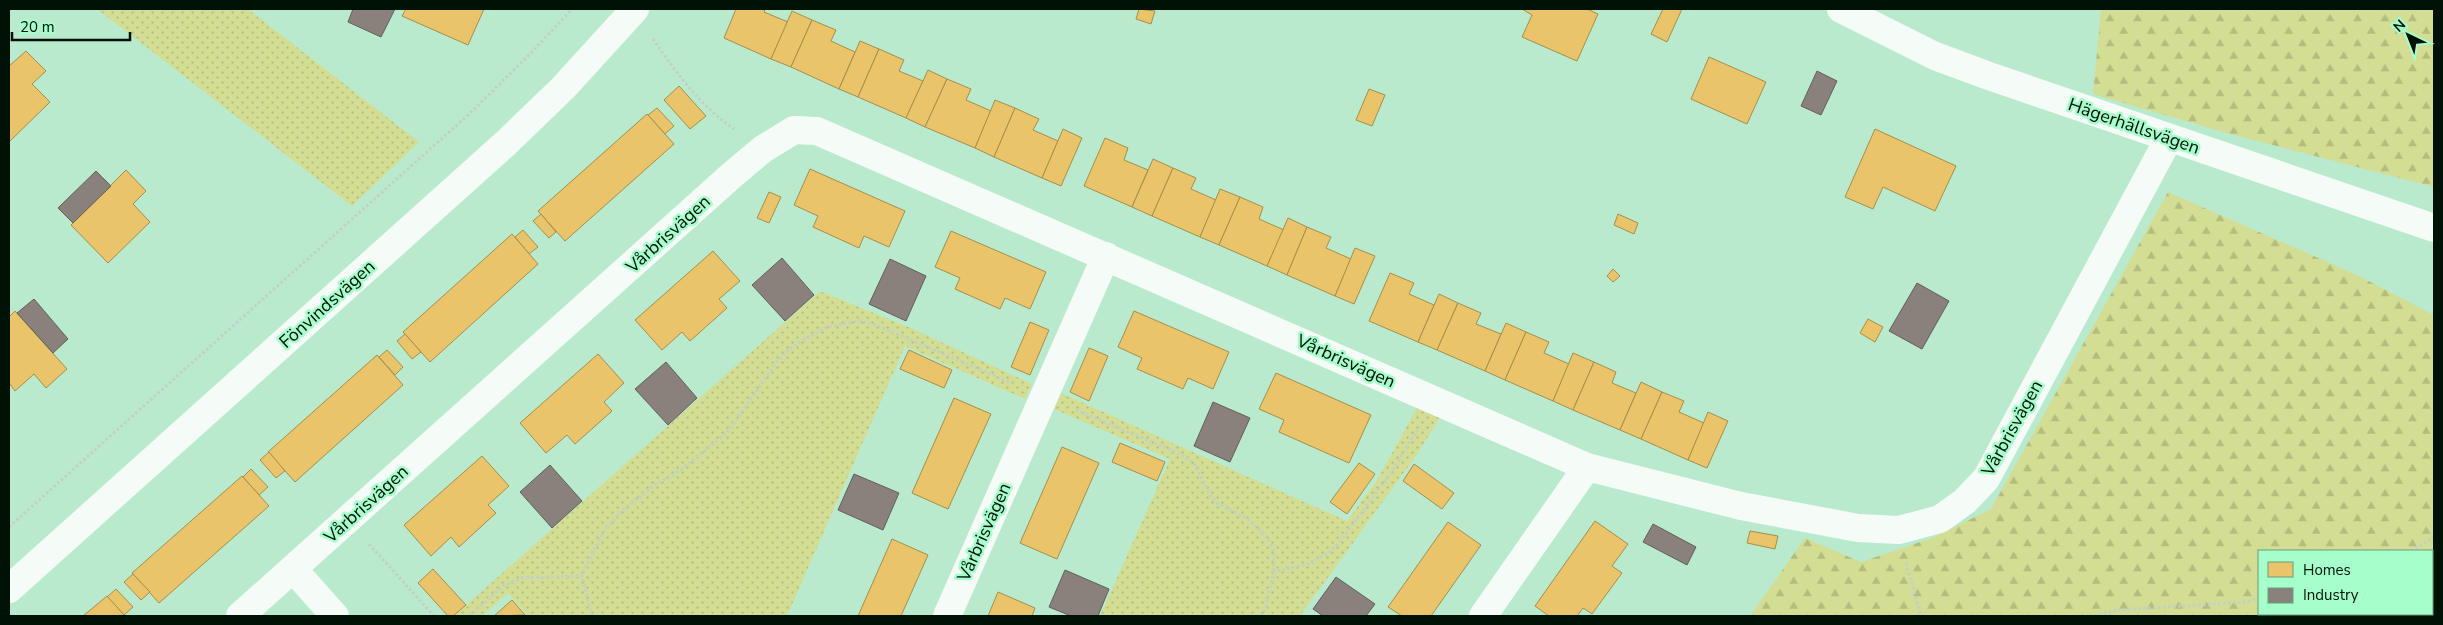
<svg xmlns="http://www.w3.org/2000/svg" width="2443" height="625" font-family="'Nunito Sans',sans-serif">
	<defs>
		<pattern id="grass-dots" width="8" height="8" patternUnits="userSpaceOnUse" patternTransform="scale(1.25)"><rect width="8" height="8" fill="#d3dd94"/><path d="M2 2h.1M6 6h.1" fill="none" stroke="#b3bd7e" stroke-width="1.8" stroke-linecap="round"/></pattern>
		<pattern id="forest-firs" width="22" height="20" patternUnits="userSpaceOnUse" patternTransform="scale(1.25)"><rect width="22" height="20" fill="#d3dd94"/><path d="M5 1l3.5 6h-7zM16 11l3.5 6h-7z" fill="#b3bd7e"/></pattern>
	</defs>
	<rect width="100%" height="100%" fill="#baeace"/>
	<g fill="url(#grass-dots)">
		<path d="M97,9h151l171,133 -67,64z"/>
		<path d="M820,291l93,38 119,55 -7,15 -120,-53 -118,270h-259l-20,-23 -26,23h-28z"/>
		<path d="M1061,393l286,128 30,-41 40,-72 23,10 -27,42 -113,156h-200l70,-157 -116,-50z"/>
	</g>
	<g fill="url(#forest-firs)" fill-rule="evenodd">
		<path d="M2101,9h333v178l-211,-55 -130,-38z"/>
		<path d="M2168,192l189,83 77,40v301h-684l55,-78 56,24 71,-24 59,-29zM2259,551h173v63h-173z"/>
	</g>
	<g fill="#e9c46a" stroke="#a38f4c">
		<path d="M406,9h78l-16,36 -66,-29z"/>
		<path d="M736,9h29l-1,3 24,10 -17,37 -47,-21z"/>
		<path d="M1139,9l16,2 -4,13 -15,-5z"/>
		<path d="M1522,9h65l11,5 -21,47 -55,-24 10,-22z"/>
		<path d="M1663,9h19l-15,33 -16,-8z"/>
		<path d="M792,11l20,9 -21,47 -20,-8z"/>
		<path d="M812,20l24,10 -5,11 24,11 -16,37 -48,-22z"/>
		<path d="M860,41l19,8 -21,48 -19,-8z"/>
		<path d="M879,49l25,11 -5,11 24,10 -17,37 -48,-21z"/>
		<path d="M26,51l20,20 -14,13 18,18 -41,40v-76z"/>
		<path d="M1709,57l57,25 -19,42 -56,-25z"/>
		<path d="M928,70l19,9 -22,48 -19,-9z"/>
		<path d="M947,79l24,10 -5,11 25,11 -16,37 -50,-21z"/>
		<path d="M679,86l27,30 -16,13 -26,-29z"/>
		<path d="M1369,89l16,6 -13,31 -16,-6z"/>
		<path d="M995,100l20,8 -21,49 -19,-9z"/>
		<path d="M657,108l17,18 -9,8 -17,-19z"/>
		<path d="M1015,108l24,11 -6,11 25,11 -16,37 -48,-21z"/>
		<path d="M647,114l27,30 -109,97 -27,-30z"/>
		<path d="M1063,129l19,9 -21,48 -19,-8z"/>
		<path d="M1875,129l81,37 -21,45 -52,-24 -10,22 -28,-12z"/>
		<path d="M1105,138l23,10 -4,12 24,10 -16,37 -48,-21z"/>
		<path d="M1153,159l20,9 -21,48 -20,-9z"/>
		<path d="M1173,168l23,10 -5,11 25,11 -16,37 -48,-21z"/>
		<path d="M810,169l95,42 -16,36 -25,-11 -5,12 -46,-21 5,-11 -24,-11z"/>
		<path d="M126,170l20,21 -13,13 17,18 -42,41 -37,-38z"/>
		<path d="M1220,189l20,8 -21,48 -19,-8z"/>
		<path d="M769,192l12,5 -12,26 -12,-5z"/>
		<path d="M1240,197l23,10 -4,12 25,11 -17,36 -48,-21z"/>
		<path d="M541,214l15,18 -7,6 -16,-17z"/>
		<path d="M1618,214l20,9 -4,11 -20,-9z"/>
		<path d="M1288,218l19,9 -20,48 -20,-9z"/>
		<path d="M1307,227l24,10 -5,11 25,11 -16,37 -48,-21z"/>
		<path d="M523,230l15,17 -9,7 -14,-17z"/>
		<path d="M951,231l95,41 -16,37 -25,-11 -5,11 -45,-20 5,-11 -25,-11z"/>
		<path d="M512,234l26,30 -108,98 -27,-30z"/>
		<path d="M1355,248l20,8 -21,48 -19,-8z"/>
		<path d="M713,251l27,30 -21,18 8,9 -37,33 -8,-9 -20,18 -27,-30z"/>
		<path d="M1613,269l7,7 -7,6 -6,-6z"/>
		<path d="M1390,273l24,10 -5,11 25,11 -16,37 -49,-21z"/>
		<path d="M1439,294l19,9 -21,47 -19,-8z"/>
		<path d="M1458,303l23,10 -5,11 25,10 -16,37 -48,-21z"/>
		<path d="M15,311l52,58 -21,19 -12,-14 -19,17 -6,-8v-66z"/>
		<path d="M1134,311l95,41 -16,37 -25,-11 -5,11 -46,-20 5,-11 -24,-11z"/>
		<path d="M1868,319l15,8 -8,15 -15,-9z"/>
		<path d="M1030,322l19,8 -19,45 -19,-8z"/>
		<path d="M1506,323l20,9 -21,48 -20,-9z"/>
		<path d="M1526,332l23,10 -5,11 25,11 -16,37 -48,-21z"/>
		<path d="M405,334l16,18 -9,7 -15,-18z"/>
		<path d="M1089,348l19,8 -19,45 -19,-9z"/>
		<path d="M387,350l16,17 -8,8 -16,-18z"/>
		<path d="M909,350l43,20 -8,18 -44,-19z"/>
		<path d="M1573,353l21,9 -21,48 -20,-9z"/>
		<path d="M598,354l26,29 -20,19 8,9 -37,33 -8,-9 -21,18 -26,-30z"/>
		<path d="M377,355l26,30 -108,97 -27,-30z"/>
		<path d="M1594,362l22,10 -4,11 24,10 -16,37 -47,-20z"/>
		<path d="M1276,373l95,42 -22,48 -70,-31 5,-12 -25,-11z"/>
		<path d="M1641,382l21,10 -21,47 -21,-9z"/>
		<path d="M1662,392l22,9 -5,11 25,11 -16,37 -47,-21z"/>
		<path d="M954,398l37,16 -43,95 -36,-16z"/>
		<path d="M1708,412l20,9 -21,47 -19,-8z"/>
		<path d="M1120,443l45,19 -8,19 -45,-19z"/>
		<path d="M1062,447l37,16 -42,96 -37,-16z"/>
		<path d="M269,452l16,19 -9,7 -16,-18z"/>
		<path d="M482,456l27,30 -21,19 8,8 -37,34 -8,-10 -20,19 -27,-31z"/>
		<path d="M1359,463l16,11 -28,40 -17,-12z"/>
		<path d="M1414,464l40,29 -12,16 -39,-28z"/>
		<path d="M251,469l17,18 -9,8 -16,-18z"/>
		<path d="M242,476l27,30 -110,97 -27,-30z"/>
		<path d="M1595,521l33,23 -16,22 10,7 -30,41 -9,-6 -6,8h-28l-14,-10z"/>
		<path d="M1448,522l33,23 -50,71h-29l-14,-9z"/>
		<path d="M1750,531l28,5 -3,13 -28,-6z"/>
		<path d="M892,539l36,16 -27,61h-43z"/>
		<path d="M433,569l33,36 -13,11h-5l-30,-33z"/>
		<path d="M133,574l17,18 -9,8 -17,-18z"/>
		<path d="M116,589l17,18 -9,8 -17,-18z"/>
		<path d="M998,592l37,16 -3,8h-44z"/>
		<path d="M107,596l18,20h-42z"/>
		<path d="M512,600l13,15 -31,1z"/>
	</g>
	<g fill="#8a817c" stroke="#616059">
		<path d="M353,9h42l-14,28 -33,-15z"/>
		<path d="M1817,71l20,10 -16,34 -20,-9z"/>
		<path d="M96,171l15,15 -38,37 -15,-15z"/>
		<path d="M782,258l32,37 -29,26 -33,-36z"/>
		<path d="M890,259l36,17 -20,45 -37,-17z"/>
		<path d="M1917,283l32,18 -27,48 -33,-18z"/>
		<path d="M34,299l34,40 -15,14 -36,-40z"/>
		<path d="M666,362l31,36 -29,27 -33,-36z"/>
		<path d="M1213,402l37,16 -20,44 -36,-16z"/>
		<path d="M550,465l32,36 -30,27 -32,-36z"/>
		<path d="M854,474l45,19 -16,37 -45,-20z"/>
		<path d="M1653,524l43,23 -9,18 -44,-23z"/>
		<path d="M1065,570l44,19 -11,27h-27l-22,-9z"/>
		<path d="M1336,577l39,27 -9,12h-43l-10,-7z"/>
	</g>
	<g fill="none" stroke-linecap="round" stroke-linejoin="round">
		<g stroke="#c2d0c7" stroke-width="3" stroke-dasharray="2.5 2.5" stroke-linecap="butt">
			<path d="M653,39c23,33 47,67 81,90"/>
			<path d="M1076,410l102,43 16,10 17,33 7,8 30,15 19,18 6,12 1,23"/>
			<path d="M9,527l459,-412 64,-63 40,-43"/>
			<path d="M369,544l65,72"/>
			<path d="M2411,551l23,-14"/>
			<path d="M1906,563l15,53"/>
			<path d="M469,616l34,-30 18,-8 61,-2"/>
			<path d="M592,616l-10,-40 15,-32 9,-16 17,-18 29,-23 27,-16 48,-38 51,-73 15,-14 34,-19 33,-6 16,4 136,58"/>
			<path d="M1261,616l4,-6 9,-38 33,-8 22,-11 11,-12 51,-68 26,-43"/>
			<path d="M2094,616l23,-6 130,-8 12,-4"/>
		</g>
		<g stroke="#f5fcf8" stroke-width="28">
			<path d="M293,569l42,47"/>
			<path d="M240,616l492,-441 31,-26 31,-19 23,1 770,336 154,39 117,22 41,2 41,-11 25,-18 21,-22 183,-341"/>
			<path d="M947,616l159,-360"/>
			<path d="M1483,616l104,-149"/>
		</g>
		<g stroke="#f5fcf8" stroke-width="28">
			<path d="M1841,9l94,47 54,20 445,152"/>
			<path d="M9,589l497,-446 57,-55 72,-79"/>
		</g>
	</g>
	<g text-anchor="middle" stroke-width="5" stroke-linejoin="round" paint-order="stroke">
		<g font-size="18" fill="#001206" stroke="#a6fecb">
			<text transform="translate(2134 126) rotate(19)" y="6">Hägerhällsvägen</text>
			<text transform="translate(668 234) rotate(-42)" y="6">Vårbrisvägen</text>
			<text transform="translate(327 304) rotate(-42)" y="6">Fönvindsvägen</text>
			<text transform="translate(1346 361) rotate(24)" y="6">Vårbrisvägen</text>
			<text transform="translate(2012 428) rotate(-61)" y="6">Vårbrisvägen</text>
			<text transform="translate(366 504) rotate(-42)" y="6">Vårbrisvägen</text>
			<text transform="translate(984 532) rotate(-66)" y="6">Vårbrisvägen</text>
		</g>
	</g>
	<rect width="2443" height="625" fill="none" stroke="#001206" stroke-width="20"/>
	<rect x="2258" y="550" width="175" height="65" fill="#a6fecb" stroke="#64a07c"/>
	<rect x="2268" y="562" width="25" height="15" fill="#e9c46a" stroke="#64a07c"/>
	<text x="2303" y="575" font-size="15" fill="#001206">Homes</text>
	<rect x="2268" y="588" width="25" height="15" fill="#8a817c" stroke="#64a07c"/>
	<text x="2303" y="600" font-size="15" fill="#001206">Industry</text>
	<g transform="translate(2408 35) rotate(317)" stroke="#a6fecb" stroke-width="4" paint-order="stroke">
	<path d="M0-4L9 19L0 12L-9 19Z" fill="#001206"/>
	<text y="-8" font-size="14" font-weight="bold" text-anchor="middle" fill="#001206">N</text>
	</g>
	<path d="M12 32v8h118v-8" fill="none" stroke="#001206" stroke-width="2.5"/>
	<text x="20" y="32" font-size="15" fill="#001206" stroke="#a6fecb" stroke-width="4" paint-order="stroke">20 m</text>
</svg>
